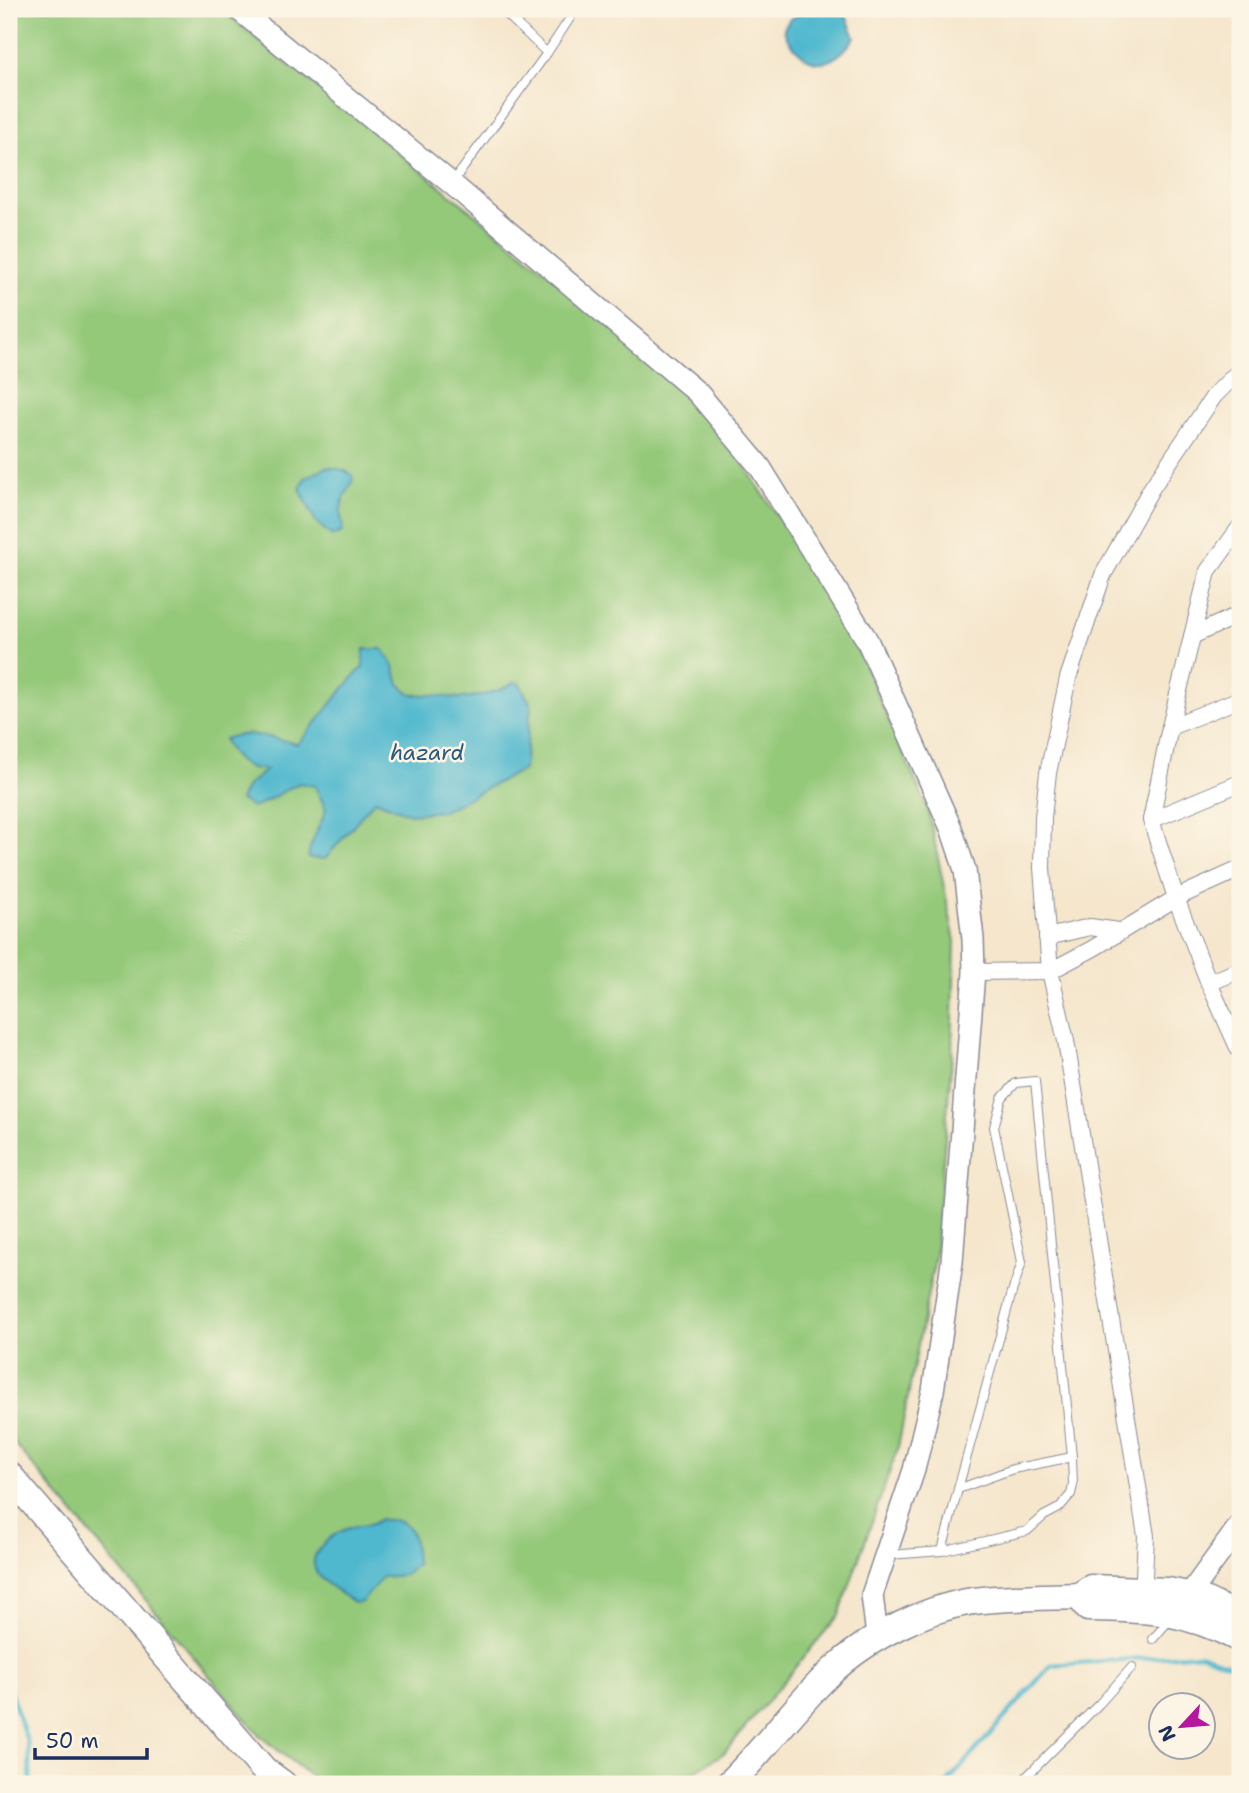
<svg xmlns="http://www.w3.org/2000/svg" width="1249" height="1793" font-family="'Shantell Sans',sans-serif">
	<rect width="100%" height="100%" fill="#fcf5e5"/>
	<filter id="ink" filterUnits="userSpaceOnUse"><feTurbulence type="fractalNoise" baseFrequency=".0143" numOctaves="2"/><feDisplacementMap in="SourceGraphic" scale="14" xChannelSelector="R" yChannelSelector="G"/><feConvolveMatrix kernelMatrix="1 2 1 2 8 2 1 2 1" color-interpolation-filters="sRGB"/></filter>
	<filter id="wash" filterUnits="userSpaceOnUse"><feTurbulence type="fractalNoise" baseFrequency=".00686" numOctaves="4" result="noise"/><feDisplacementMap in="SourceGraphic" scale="28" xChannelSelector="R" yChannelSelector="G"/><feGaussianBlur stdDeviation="1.57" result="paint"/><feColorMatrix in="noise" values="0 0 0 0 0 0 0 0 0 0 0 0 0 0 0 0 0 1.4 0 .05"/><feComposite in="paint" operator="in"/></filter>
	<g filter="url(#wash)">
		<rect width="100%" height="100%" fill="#f5e6cc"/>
		<path fill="#95c97a" stroke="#587c6c" stroke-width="2" d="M9,9h211l394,317 93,83 134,203 87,197 27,132 -3,114 -17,202 -37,191 -59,167 -115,138 -50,31h-354l-61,-49 -250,-298z"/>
		<g fill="#50b8ce" stroke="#367496" stroke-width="2">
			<path d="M811,9c38,0 30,-4 44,28 -15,22 -35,36 -56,15 -8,-8 -14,-14 -15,-24l6,-9z"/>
			<path d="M326,467c47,5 18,19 15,42 -1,9 3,15 1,23l-10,4 -16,-14 -16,-33 5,-11z"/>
			<path d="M364,649h19l11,17 5,18 13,11c18,-2 33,3 50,3 17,-1 39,-7 53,-16l5,2 11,21 -7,64 -81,42 -33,3 -35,-14 -50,59 -17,-1c2,-18 13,-32 18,-49l-11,-23 -16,-3 -46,25 -13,-8 7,-14 19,-16c-22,-1 -33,-9 -42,-31 27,-10 47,-1 73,5 24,-24 42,-53 66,-77z"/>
			<path d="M380,1519c7,2 16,0 23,4 13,7 12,29 13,42l-12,10 -22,2 -20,25 -8,1c-12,-10 -31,-19 -38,-32 -10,-19 18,-38 33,-43 10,-3 23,-1 31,-9z"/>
		</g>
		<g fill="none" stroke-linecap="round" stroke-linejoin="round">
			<g stroke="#50b8ce" stroke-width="4.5">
				<path d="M9,1688l19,56 3,40"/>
				<path d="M946,1784l105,-119 149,-11 40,14"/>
			</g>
		</g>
	</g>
	<g filter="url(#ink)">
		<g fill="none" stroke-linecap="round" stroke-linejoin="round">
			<defs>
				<g id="service">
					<path d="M501,9l46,44"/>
					<path d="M453,182l94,-129 29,-44"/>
					<path d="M942,1551l16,-62 55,-20 59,-12"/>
					<path d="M889,1555l53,-4 85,-20 17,-15 15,-8 12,-14 2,-9 -1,-28 -37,-376 -19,2 -14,15 -8,29 28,135 -10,30 -54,197"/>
					<path d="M1153,1639l18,-21"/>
					<path d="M1019,1784l81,-81 32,-36"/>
				</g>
				<g id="minor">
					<path d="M1240,527l-32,44 -38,156 -19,93 25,78 33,85 31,69"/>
					<path d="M1192,636l48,-22"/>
					<path d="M1170,727l70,-28"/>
					<path d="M1151,820l89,-37"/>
					<path d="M1047,937l43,-10 29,4"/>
					<path d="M974,972l76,-1 42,-22 84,-51 64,-29"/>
					<path d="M1209,983l31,-13"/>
					<path d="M1143,1596l3,-60 -80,-495 -16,-70 -8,-103 1,-51 5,-44 20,-95 35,-103 48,-86 63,-93 26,-26"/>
				</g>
				<g id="tertiary">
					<path d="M238,9l214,175 246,209 62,74 107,173 84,188 14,42 8,69 1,33 -22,290 -19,129 -19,79 -42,125 5,41"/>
					<path d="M1182,1605l58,-80"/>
				</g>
				<g id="primary">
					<path d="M9,1475l255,295 19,14"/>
					<path d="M1079,1596l9,12c62,1 96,2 152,31"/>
					<path d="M729,1784c36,-35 65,-77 101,-111 36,-35 102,-69 153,-73 31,-3 64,-3 96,-4l12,-8 77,3 30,6 42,20"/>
				</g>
			</defs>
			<use href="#service" stroke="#888a95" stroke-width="10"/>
			<use href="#minor" stroke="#888a95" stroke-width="18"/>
			<use href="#tertiary" stroke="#888a95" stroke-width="24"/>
			<use href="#primary" stroke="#888a95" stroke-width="29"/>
			<use href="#service" stroke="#fff" stroke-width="8"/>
			<use href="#minor" stroke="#fff" stroke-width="16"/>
			<use href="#tertiary" stroke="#fff" stroke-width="21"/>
			<use href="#primary" stroke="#fff" stroke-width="26"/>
		</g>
	</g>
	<g text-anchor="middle" stroke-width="5" stroke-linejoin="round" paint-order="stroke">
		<g font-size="21" font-style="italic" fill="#2b5880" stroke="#fcf5e5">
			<text x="427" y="760">hazard</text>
		</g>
	</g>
	<rect width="1249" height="1793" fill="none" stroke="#fcf5e5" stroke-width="35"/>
	<g transform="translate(1182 1726) rotate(244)"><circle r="33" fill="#fcf5e5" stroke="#a2a6af" stroke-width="2"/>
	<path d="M0-5L12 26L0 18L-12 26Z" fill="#b5179e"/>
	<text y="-10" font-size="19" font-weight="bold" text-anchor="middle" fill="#1b2f5e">N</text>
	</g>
	<path d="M35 1748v10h112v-10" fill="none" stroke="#1b2f5e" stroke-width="3.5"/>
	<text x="46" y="1748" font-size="21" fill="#1b2f5e" stroke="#fcf5e5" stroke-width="5" paint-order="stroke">50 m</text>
</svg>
